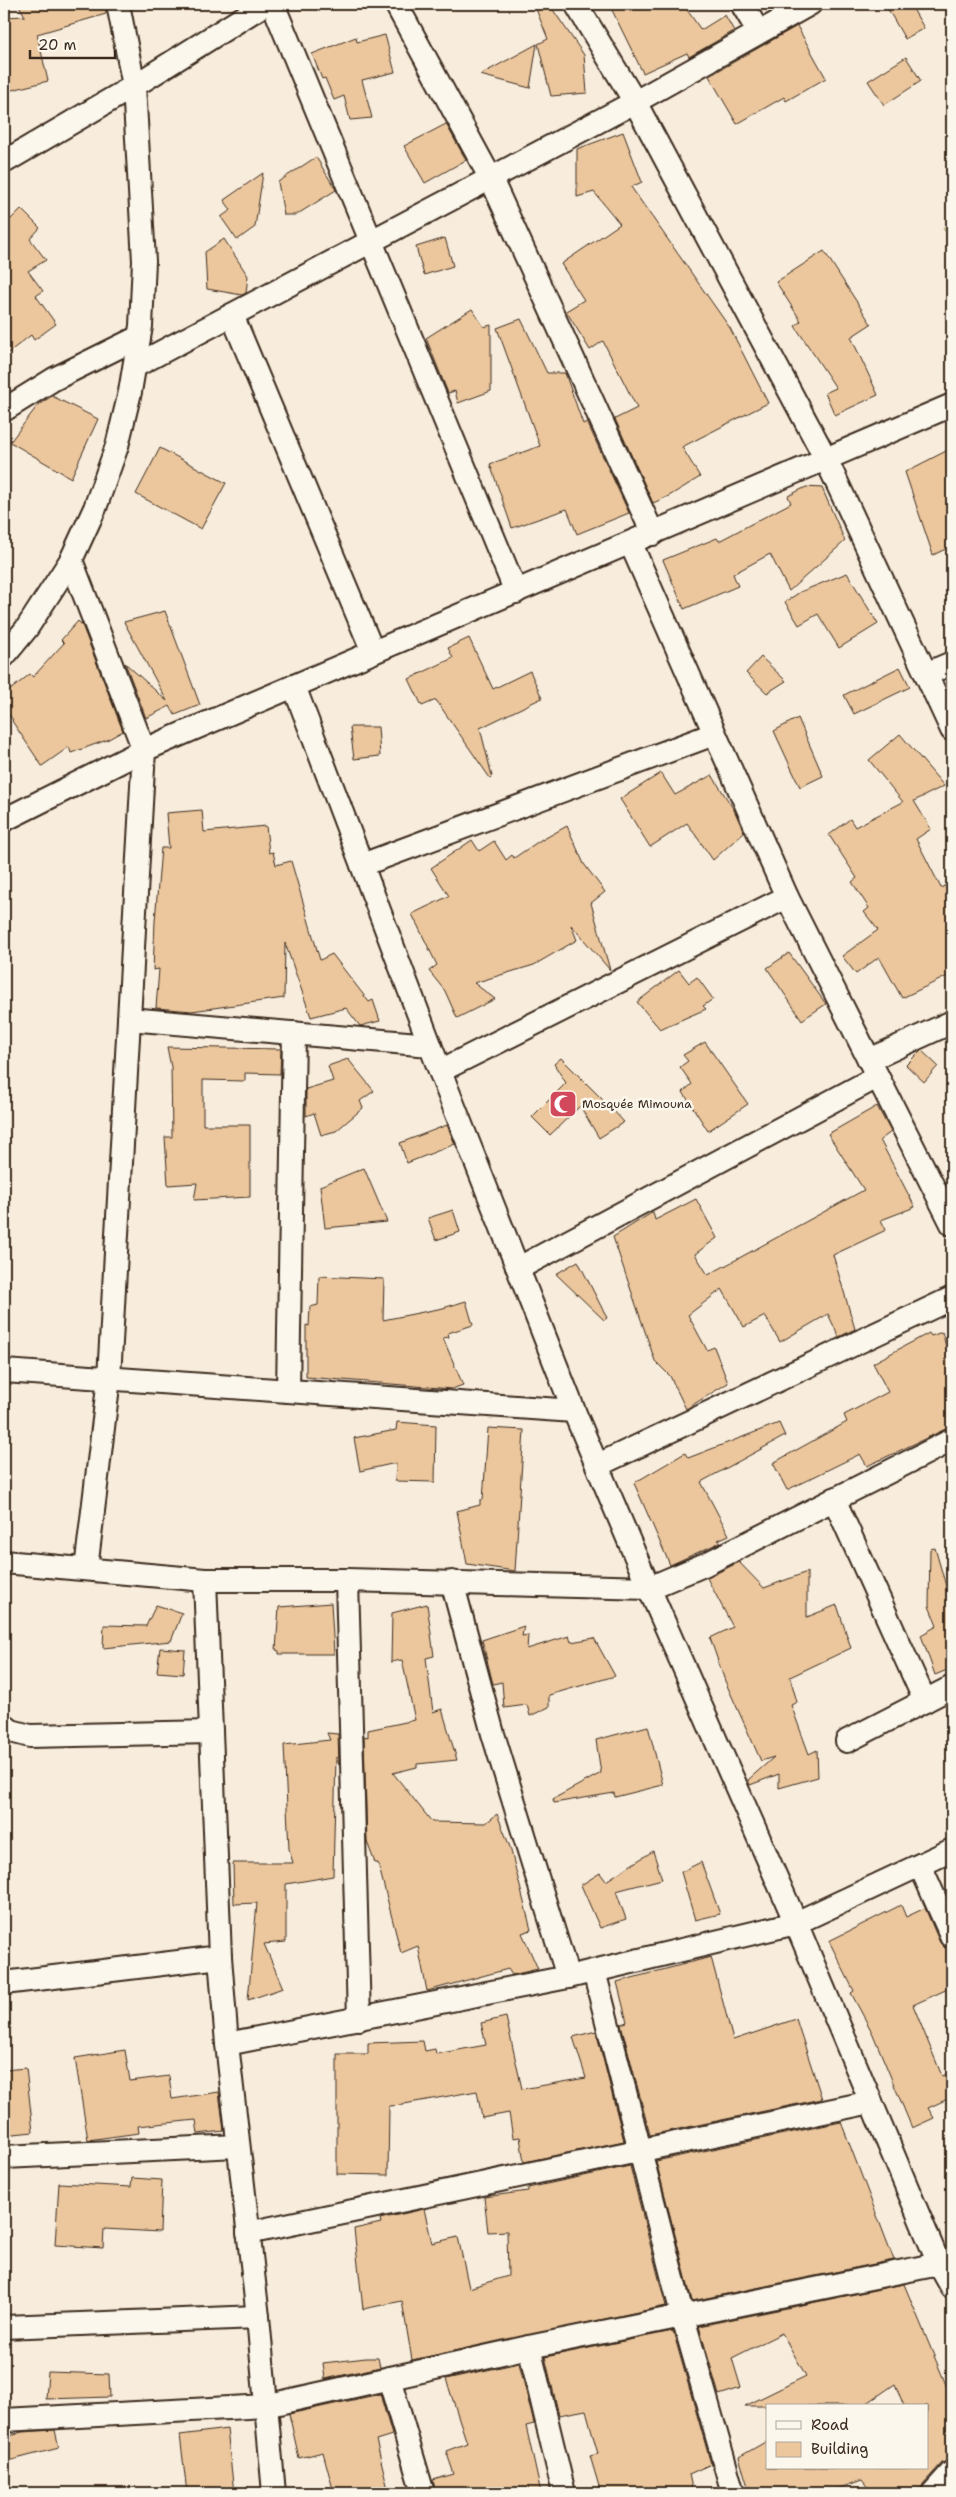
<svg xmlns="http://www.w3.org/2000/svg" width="956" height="2497" font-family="'Shantell Sans',sans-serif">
	<rect width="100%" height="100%" fill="#f8eddc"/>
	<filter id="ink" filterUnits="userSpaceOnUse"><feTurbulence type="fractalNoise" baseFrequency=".02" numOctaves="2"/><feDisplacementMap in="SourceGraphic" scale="10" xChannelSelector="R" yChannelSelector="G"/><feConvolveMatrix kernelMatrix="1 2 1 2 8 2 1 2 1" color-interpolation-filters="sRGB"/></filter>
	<g filter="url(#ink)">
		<path fill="#d4e194" stroke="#888659" d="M952,222v20l-9,-14z"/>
		<g fill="#ecc79d" stroke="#3b2a1e">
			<path d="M18,4h87l1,10 -69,20 11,47 -44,11v-75l21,-1z"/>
			<path d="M534,4h15l35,51 3,38 -36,3 -13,-52 10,-5z"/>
			<path d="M609,4h74l18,26 24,-15 9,16 -45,26 -2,-4 -44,20z"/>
			<path d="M885,4h25l14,24 -19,11z"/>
			<path d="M797,26l29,52 -40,23 -2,-4 -47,27 -28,-48z"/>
			<path d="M385,35l10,37 -33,8 10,38 -22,2 -6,-24 -10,4 -9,-22 -3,1 -10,-25 44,-17 1,5z"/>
			<path d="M537,44l-7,44 -50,-13z"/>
			<path d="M906,57l15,24 -37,24 -16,-24z"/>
			<path d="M446,124l20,36 -41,23 -21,-37z"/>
			<path d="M623,132l19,50 -11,5 99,141 38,75 -86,44 18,30 -31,19 -16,7 -38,-84 22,-11 -34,-67 -13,9 -24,-39 18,-11 -23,-36 59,-40 -26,-32 -17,5v-48z"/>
			<path d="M316,157l20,33 -40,25h-12l-6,-33z"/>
			<path d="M263,173l-8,54 -18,13 -16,-23 10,-7 -7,-10z"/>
			<path d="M21,209l19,19 -10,11 16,21 -18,11 15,20 -7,5 20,28 -22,16 -3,-5 -27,21v-130z"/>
			<path d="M445,238l8,28 -29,9 -8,-28z"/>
			<path d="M224,239l24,37 -2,17 -4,2 -35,-6 -2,-37z"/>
			<path d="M824,251l47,73 -20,13 27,58 -43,20 -10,-22 11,-5 -41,-62 6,-5 -25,-39z"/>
			<path d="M472,309l12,18 7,-2v66l-33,12 -3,-12 -7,2 -22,-55z"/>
			<path d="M521,319l26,54h18l18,51 4,-2 42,91 -52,21 -10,-25 -55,19 -22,-64 50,-18 -43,-118z"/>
			<path d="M52,396l46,23 -27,59 -61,-36 28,-37z"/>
			<path d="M160,448l66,35 -25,46 -65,-35z"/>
			<path d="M952,448v98l-19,9 -28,-83z"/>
			<path d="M806,487l16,1 23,53 -56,50 -19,-37 -37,20 5,12 -54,23 -21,-49 54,-22 2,3 72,-38 -3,-7z"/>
			<path d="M847,573l31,51 -39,24 -21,-34 -19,11 -14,-23 15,-10z"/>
			<path d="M165,611l35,94 -25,10 -5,-9 -24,12 -21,-55 42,38 -43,-79z"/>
			<path d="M78,621l4,4 41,106 -16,9 -36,13 -2,-6 -27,19 -30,-45 1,-1 -9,-12v-13l26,-21 3,3 31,-34 -3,-3z"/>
			<path d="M469,638l24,51 37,-18 12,27 -62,30 12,48 -2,2 -54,-78 -14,6 -13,-27 44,-21 -5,-10z"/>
			<path d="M761,657l25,24 -19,12 -21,-20z"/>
			<path d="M900,667l10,20 -56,27 -10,-19z"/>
			<path d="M798,718l25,58 -23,11 -26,-56z"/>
			<path d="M350,727h28l2,29 -26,3z"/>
			<path d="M900,734l44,52 -30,15 17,28 -15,10 25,49 11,-6v92l-50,24 -23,-41 -23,17 -14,-18 36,-26 -14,-18 5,-4 -17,-26 5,-4 -28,-43 21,-16 5,8 48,-25 -34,-42z"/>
			<path d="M661,773l14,22 37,-20 22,35 10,22 -31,28 -26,-37 -37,24 -30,-48z"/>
			<path d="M202,810l2,22 62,-6 3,27 4,-1 3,13 15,-4 29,99 12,-6 37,48 4,-2 7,21 -20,5 -14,-18 -35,9 -26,-74 -1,55 -92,13 -36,-3 3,-39 -6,1 2,-49 6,-73h8l-3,-35z"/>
			<path d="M567,826l17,38 21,28 -14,11 19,67 -39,-45 6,15 -43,25 -60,18 21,16 -38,19 -12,-27 -16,-20 8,-6 -25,-51 37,-18 -18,-28 41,-28 7,11 15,-10 12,19 6,-5 2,3 28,-19v1z"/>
			<path d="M789,953l37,51 -24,16 -35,-52z"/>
			<path d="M679,970l10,13 8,-6 16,22 -10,7 3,3 -46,20 -23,-27z"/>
			<path d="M705,1042l43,62 -40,27 -25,-39 9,-8 -12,-17 8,-6 -5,-6z"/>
			<path d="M167,1047l114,2 -1,25 -35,-1v8l-42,-1v45h47v72l-56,3 3,-17 -29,2 -3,-48h7l-1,-70z"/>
			<path d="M921,1050l17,16 -14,16 -18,-17z"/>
			<path d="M561,1058l50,50 13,14 -25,16 -19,-32 -30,29 -18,-18 34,-34 -12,-19z"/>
			<path d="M348,1059l26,32 -14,10 3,7 -27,23 -15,4 -7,-22 -8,3v-27l27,-8 -5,-15z"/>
			<path d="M877,1106l14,26 -11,8 35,67 -34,13 5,10 -53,25 22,74 -16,8 -11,-23 -48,28 -15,-26 -21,11 -22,-38 -34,26 19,35 7,-3 14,36 -42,26 -16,-33 -15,-15 -42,-124 40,-25 2,8 41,-21 21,39 -22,16 13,21 156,-85 -36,-56z"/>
			<path d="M447,1125l8,19 -48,19 -7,-20z"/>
			<path d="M364,1168l23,54 -62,6 -5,-42z"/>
			<path d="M453,1210l7,22 -24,8 -8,-22z"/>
			<path d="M578,1261l29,57 -3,2 -48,-46z"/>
			<path d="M319,1276l65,3 -1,41 60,-12 23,-7 7,24 -25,8 1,4 -6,1 20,47 -11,4 -146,-12v-52l3,1 1,-19 8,-2z"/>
			<path d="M942,1332l10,35v59l-85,40 -7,-12 -73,36 -14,-27 74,-41 -3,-7 44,-23 -15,-29 56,-30 2,3z"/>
			<path d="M397,1422l39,3 -1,57 -40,-1 1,-18 -36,8 -6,-33 42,-8z"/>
			<path d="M779,1423l6,13 -84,46 28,53 -11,5 3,2 -51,23 -36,-82 51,-30 3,5z"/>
			<path d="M488,1428l36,2 -9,141 -48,-7 -10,-53 23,-6v-5h3z"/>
			<path d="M935,1548l17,59v61l-17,7 -14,-40 16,-9 -8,-20 1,-57z"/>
			<path d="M739,1562l25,26 43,-16v45l30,-12 14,43 -61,29 7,25 -6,3 18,49 8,-4 1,27 -39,11v-14l-29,11 -2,-5 26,-23 -13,4 -36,-80 -15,-43 23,-11 -26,-49z"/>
			<path d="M331,1603l3,51h-55v-3l-3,-1 3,-43z"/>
			<path d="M427,1604l7,52 -8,2 7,54 9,-3 15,51 -40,4v3l-24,6 39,49 54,1 11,-9 13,33 21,83 -9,3 16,36 -26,6 -4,-6 -81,22 -9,-45 -17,7 -23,-90h-3l-8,-21 -3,-106 4,1v-7l47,-10 -13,-60 -11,2 1,-49z"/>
			<path d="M156,1605l26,8 -11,28 -68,7 1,-23 42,1z"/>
			<path d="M524,1626l-2,10 6,-1 -1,14 42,-13 2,6 23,-4 21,38 -66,19v12l-19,9 -3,-11 -23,3 -2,-26 -9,2 -11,-44z"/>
			<path d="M160,1648l25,2 -2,24 -26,-2z"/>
			<path d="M648,1726l15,59 -48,12 -1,-4 -60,10 -1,-4 48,-26 -5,-33z"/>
			<path d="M327,1733l11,1 1,31 -3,-8 -3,119 -47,8v58l-22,2 19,44 -35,12 9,-97 -23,1 -1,-41h60l-4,-14 -5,-104 46,-5z"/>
			<path d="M653,1851l9,28 -46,12 10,28 -26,9 -19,-43 19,-12 6,8z"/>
			<path d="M701,1862l19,52 -25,6 -14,-48z"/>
			<path d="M901,1905l5,12 19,-9 15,35 5,5 7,2v37l-39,18 29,71 10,-4v25l-24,11 6,10 -22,10 -40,-96 -21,-39 3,-2 -25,-50z"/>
			<path d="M711,1957l22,83 63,-21 26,80 -172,36 -29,-111 6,-2 -10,-40z"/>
			<path d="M506,2017l16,72 64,-11 -13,-41 23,-6 28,110 -100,21 -4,-25 -7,1 -4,-25 -27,5 -5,-27 -73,13v1l-15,1 -1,69 -51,-1v-120h31v-11l55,-2 2,10 10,-2 1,5 50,-9 -5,-22z"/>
			<path d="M125,2050l5,31 39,-5 3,23 47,-7 5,39 -26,3 -2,-14 -58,6 1,7 -51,7 -13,-82z"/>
			<path d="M26,2068l7,64 -29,3v-65z"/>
			<path d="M841,2122l53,138 -202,41 -36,-140z"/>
			<path d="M630,2166l36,140 -254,54 -10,-59 -39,8 -9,-80 27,-6 -1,-4 44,-10 8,34 26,-6 11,51 39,-12 -1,-45 -19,1 -4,-35 44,-6v-3z"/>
			<path d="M132,2178l30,2 -2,52 -56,-3 -1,19 -48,-3 4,-62 72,4z"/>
			<path d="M904,2284l48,115v60l-10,4 -19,21 -3,9h-48l-10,-13 -36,13h-76l-11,-36 28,-16v27h160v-62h-23l-9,-22 -32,22h-118l61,-30 -24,-43 -50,25 9,30 -22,7 -20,-69z"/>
			<path d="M673,2331l38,133 -22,10 4,19h-92l-11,-37 8,-2 -12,-44 -27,5 -14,-58z"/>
			<path d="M366,2358h12l2,9 -55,12 -2,-16z"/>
			<path d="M519,2363l15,61 -8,2 15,67h-105l-3,-13 21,-6 -8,-23 21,-8 -21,-64z"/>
			<path d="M48,2372l61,2 1,23 -64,2z"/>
			<path d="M380,2394l12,41 -16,5 13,53h-55l-11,-41 -24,6 -10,-44z"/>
			<path d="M227,2429l7,64h-47l-7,-58z"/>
			<path d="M55,2430l4,18 -55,14v-25l18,-5z"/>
		</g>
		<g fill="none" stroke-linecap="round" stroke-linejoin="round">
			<defs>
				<g id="minor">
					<path d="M273,4l243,588"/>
					<path d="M396,4l95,175 162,355"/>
					<path d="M576,4l59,98 191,357 126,271"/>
					<path d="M742,4l16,27"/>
					<path d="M4,162l130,-76 131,-82"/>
					<path d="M232,315l141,337"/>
					<path d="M135,366l500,-264 175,-98"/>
					<path d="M4,410l50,-31 85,-42"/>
					<path d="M631,544l156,353 165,327"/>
					<path d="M71,560l73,190 -35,628 -23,191"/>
					<path d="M4,656l23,-28 44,-68 24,-52 22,-62 13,-54 11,-66 3,-65 -10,-175 -16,-82"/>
					<path d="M926,674l26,-11"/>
					<path d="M294,686l146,385 134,340 75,177 147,335 143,341 13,23"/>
					<path d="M4,820l140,-70 808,-345"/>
					<path d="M362,865l352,-131"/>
					<path d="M129,1019l301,26"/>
					<path d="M869,1060l83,-38"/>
					<path d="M440,1071l347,-174"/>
					<path d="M519,1268l358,-191"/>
					<path d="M4,1371l570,40"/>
					<path d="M288,1391l6,-358"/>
					<path d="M598,1465l354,-167"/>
					<path d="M834,1499l91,202"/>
					<path d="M4,1562l201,18h142"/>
					<path d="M205,1580l15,377 7,87 31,273 16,176"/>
					<path d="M452,1582l41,152 75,243"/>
					<path d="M4,1725l7,6 19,5 181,-4"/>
					<path d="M847,1741l105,-54"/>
					<path d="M920,1865l32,72"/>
					<path d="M594,1971l88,343 51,179"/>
					<path d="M4,1983l216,-26"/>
					<path d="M359,2019l-12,-439 302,8 57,-24 246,-124"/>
					<path d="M227,2044l341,-67 228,-54 156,-73"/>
					<path d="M4,2157l234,-11"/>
					<path d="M248,2233l623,-131"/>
					<path d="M4,2327l254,-10"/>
					<path d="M529,2347l35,146"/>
					<path d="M389,2378l34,115"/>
					<path d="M4,2420l261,-14 264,-59 410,-83"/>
					<path d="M933,2493l19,-21"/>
				</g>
			</defs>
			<use href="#minor" stroke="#3b2a1e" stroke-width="26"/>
			<use href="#minor" stroke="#fbf7ec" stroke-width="22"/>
		</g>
	</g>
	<defs>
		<symbol id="mosque-square" viewBox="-11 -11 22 22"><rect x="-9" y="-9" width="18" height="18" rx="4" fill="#d1495b" stroke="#fbf7ec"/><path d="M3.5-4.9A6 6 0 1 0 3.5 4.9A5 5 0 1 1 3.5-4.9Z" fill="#fff"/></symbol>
	</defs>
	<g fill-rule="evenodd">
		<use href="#mosque-square" x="547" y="1088" width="32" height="32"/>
	</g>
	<g text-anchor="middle" stroke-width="5" stroke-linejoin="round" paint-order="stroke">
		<g font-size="12" fill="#3b2a1e" stroke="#fbf7ec" text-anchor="start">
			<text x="582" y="1108">Mosquée Mimouna</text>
		</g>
	</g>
	<rect width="956" height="2497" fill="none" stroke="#fbf7ec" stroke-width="20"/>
	<rect x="10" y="10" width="936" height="2477" fill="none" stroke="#3b2a1e" stroke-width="2" filter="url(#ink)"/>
	<rect x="766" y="2404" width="162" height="65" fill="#fbf7ec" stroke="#aea59a"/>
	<rect x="776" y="2421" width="25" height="8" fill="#fbf7ec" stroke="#aea59a"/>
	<text x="811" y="2430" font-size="15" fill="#3b2a1e">Road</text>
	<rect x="776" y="2442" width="25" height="15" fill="#ecc79d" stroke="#aea59a"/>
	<text x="811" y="2454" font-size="15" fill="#3b2a1e">Building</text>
	<path d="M30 50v8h85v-8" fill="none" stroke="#3b2a1e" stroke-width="2.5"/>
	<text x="38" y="50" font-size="15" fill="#3b2a1e" stroke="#fbf7ec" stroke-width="4" paint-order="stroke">20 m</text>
</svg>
